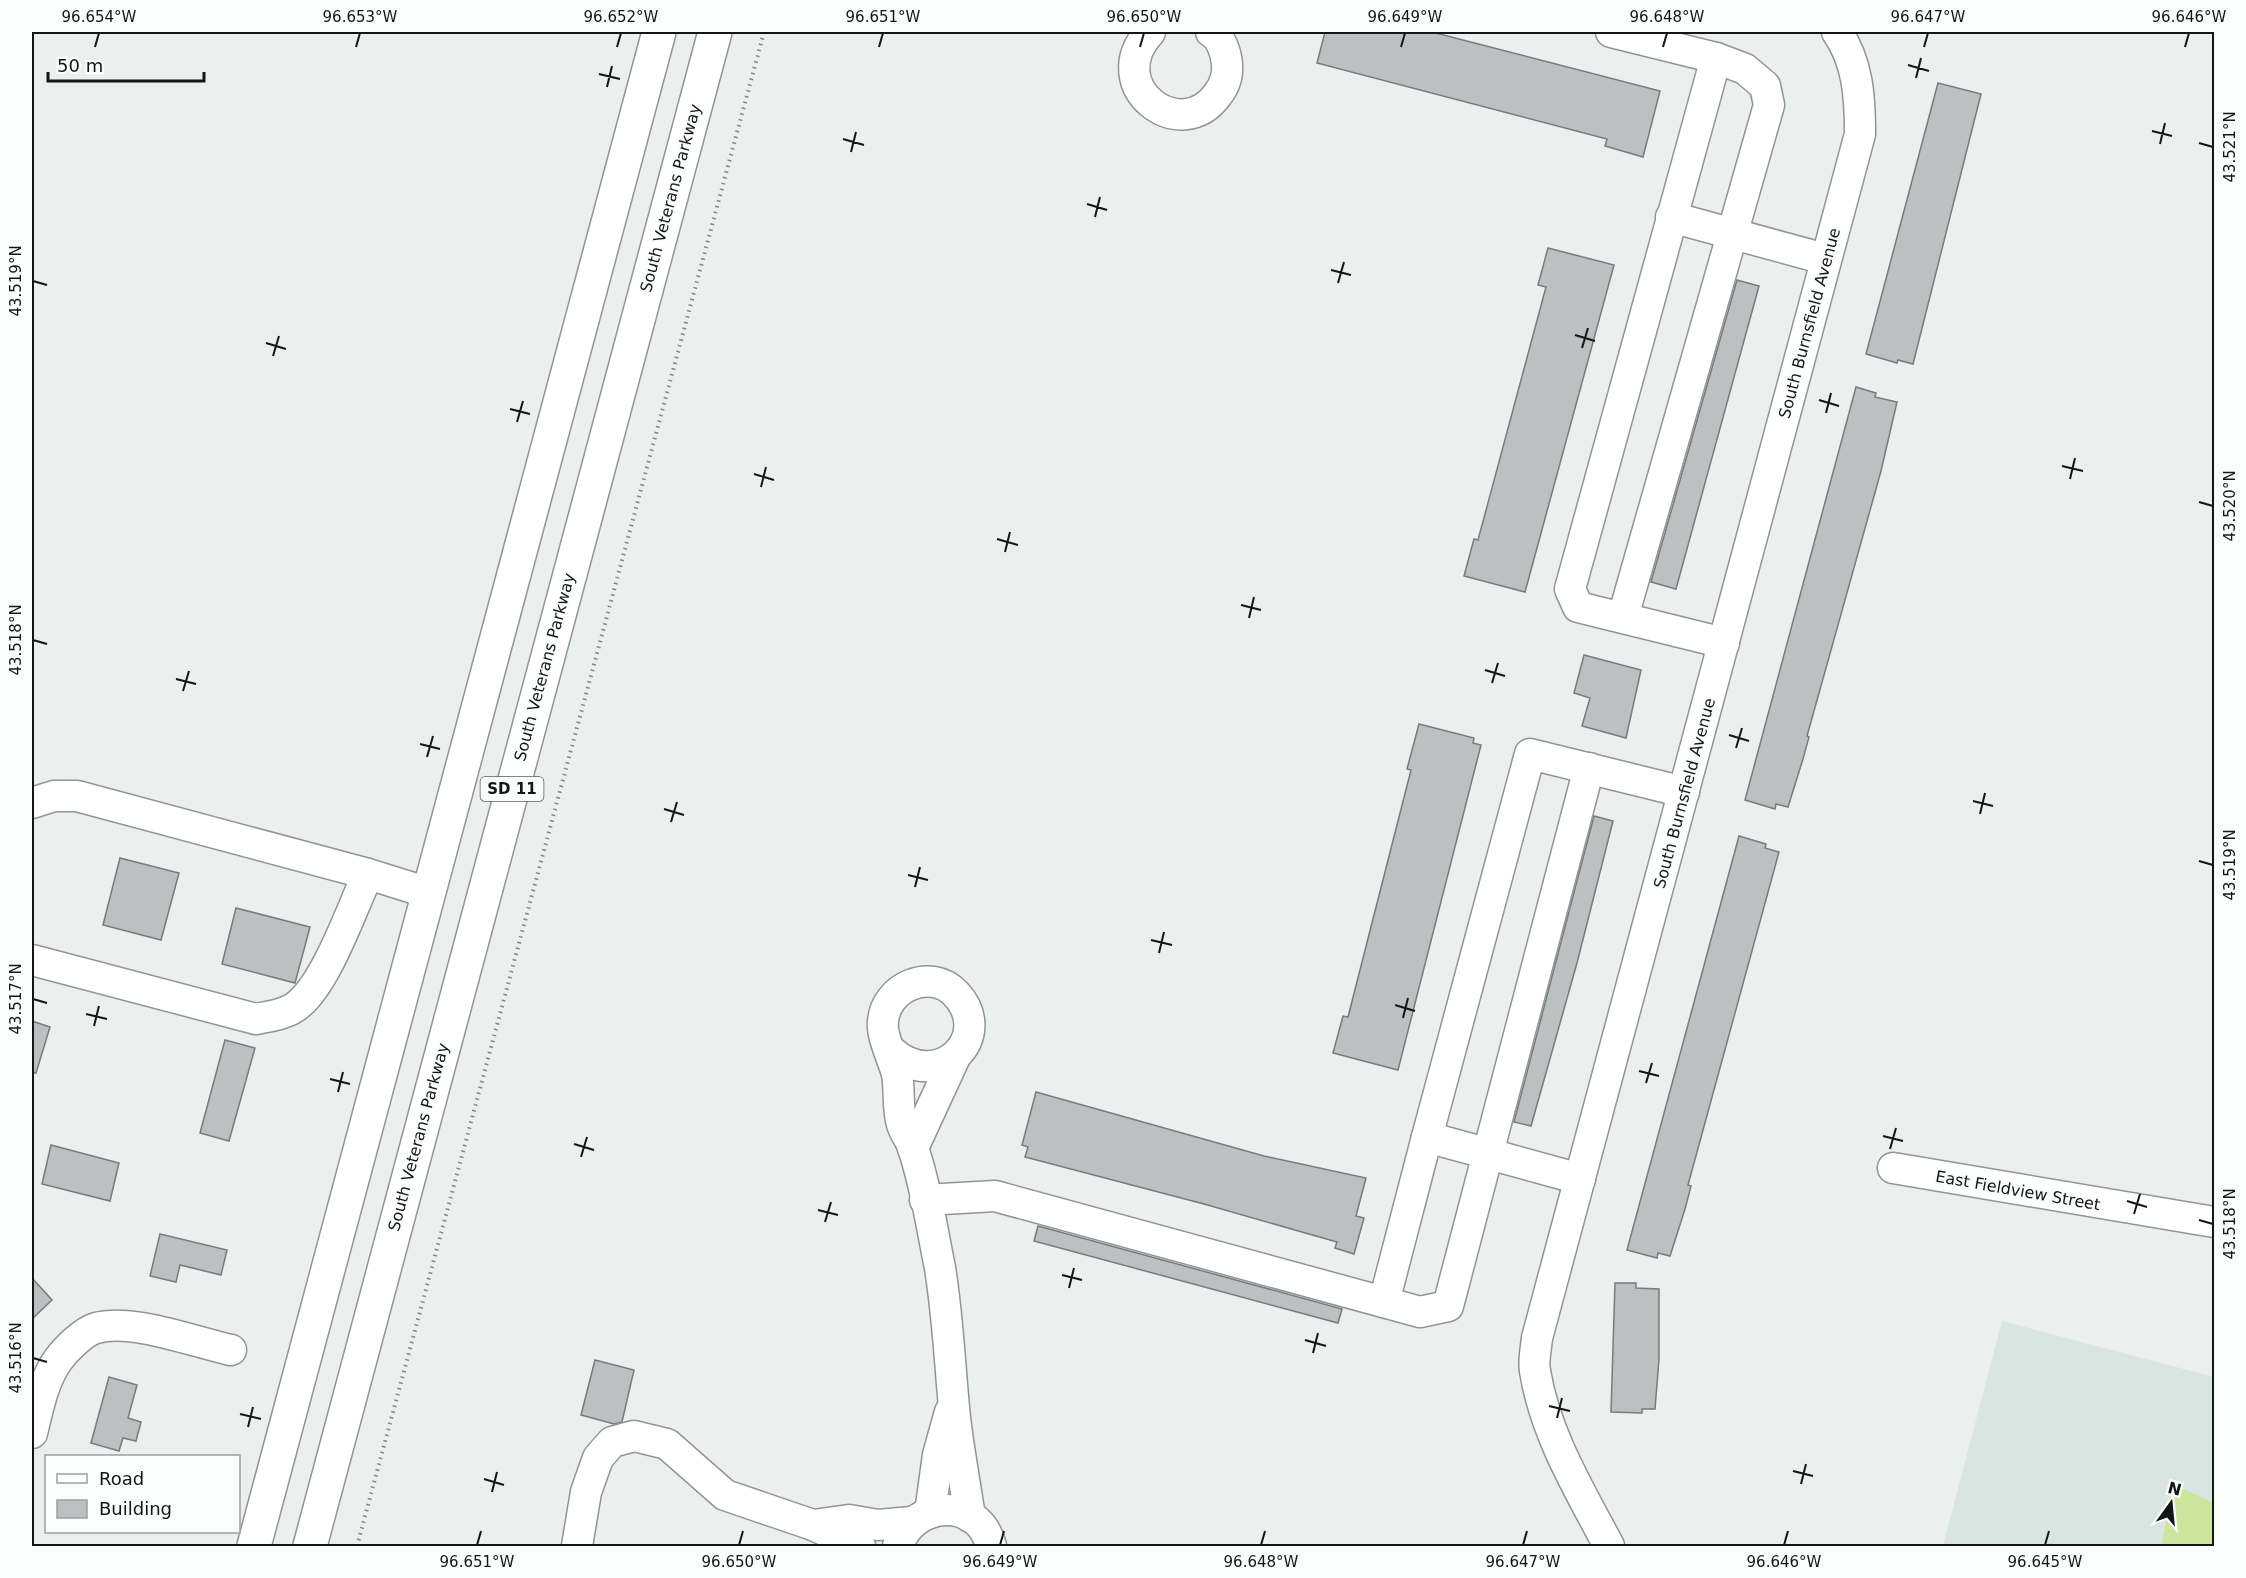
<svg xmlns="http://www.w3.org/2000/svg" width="2246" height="1578" font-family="'DejaVu Sans',sans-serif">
	<rect width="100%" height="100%" fill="#ebefee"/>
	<path fill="#d8e5e1" d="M2002,1321l212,56v169h-271z"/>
	<path fill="#cde49c" d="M2172,1484l42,19v41l-2,2h-50z"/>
	<g fill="#bcc0c0" stroke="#777b7b" stroke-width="1.5">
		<path d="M1325,32h107l228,59 -17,66 -38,-11 2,-7 -290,-76z"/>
		<path d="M1938,83l43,11 -68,270 -15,-4 -1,3 -31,-9z"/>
		<path d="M1548,248l66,17 -89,327 -61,-16 10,-37 4,1 68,-253 -8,-2z"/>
		<path d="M1737,280l22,6 -83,303 -25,-7z"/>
		<path d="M1856,387l20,6 -1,4 22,5 -16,69 -74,265 2,1 -6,22 -15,48 -12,-3 -1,5 -30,-9z"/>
		<path d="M1584,655l57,15 -15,68 -44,-12 8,-28 -16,-5z"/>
		<path d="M1419,724l55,14 -1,5 8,2 -83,325 -65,-17 10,-37 5,1 63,-247 -4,-1z"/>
		<path d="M1594,816l19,5 -36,142 -46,163 -17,-4z"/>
		<path d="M1739,836l27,8 -1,4 14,4 -91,333 3,1 -6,23 -15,47 -12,-3 -1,5 -30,-8z"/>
		<path d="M120,858l59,15 -18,67 -58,-15z"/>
		<path d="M236,908l74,19 -15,56 -73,-19z"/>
		<path d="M32,1021l18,6 -14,46h-4z"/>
		<path d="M225,1040l30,8 -26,93 -29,-8z"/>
		<path d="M1036,1092l228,64 102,22 -10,38 8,2 -10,36 -19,-6 2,-6 -133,-38 -179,-47 3,-10 -6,-2z"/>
		<path d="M51,1145l68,18 -9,38 -68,-17z"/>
		<path d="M1038,1226l304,83 -4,14 -304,-82z"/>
		<path d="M160,1234l67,16 -6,25 -41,-10 -4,17 -26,-6z"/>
		<path d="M32,1278l20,22 -20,19z"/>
		<path d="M1615,1283h21v5l23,1v70l-4,50h-13v4l-31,-1z"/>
		<path d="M595,1360l39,10 -12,52 -8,2 -33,-9z"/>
		<path d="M109,1377l28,8 -9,33 13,4 -5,19 -13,-3 -4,13 -28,-8z"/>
	</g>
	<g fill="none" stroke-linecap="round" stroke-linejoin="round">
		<defs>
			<g id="minor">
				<path d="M1150,32c-50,54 31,115 68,62 7,-9 10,-19 9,-30 -1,-11 -6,-27 -16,-32"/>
				<path d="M1611,32l105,26 -146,531 8,18 146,36"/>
				<path d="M1671,217l154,42"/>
				<path d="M1623,617l146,-512 -4,-19 -20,-17 -29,-11"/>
				<path d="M32,803l22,-7h23l291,78 61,19"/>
				<path d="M32,960l224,59c15,-3 32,-5 43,-15 28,-23 53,-96 69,-130"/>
				<path d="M891,1051c47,43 105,-14 65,-57 -25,-27 -71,-7 -73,28 -2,13 10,37 14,52 3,16 0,35 5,50 2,8 9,16 11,24 13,38 19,81 27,120 8,49 10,100 15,150 4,33 10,66 15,99"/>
				<path d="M913,1148l42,-91"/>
				<path d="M1893,1168l321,54"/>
				<path d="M1580,1179l-153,-42 103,-383 154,38"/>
				<path d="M925,1200l70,-4 425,116 28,-6 141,-538"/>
				<path d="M1384,1302l43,-165"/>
				<path d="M32,1433c6,-24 11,-52 26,-73 8,-11 25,-28 38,-32 37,-10 98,14 135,22"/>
				<path d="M930,1513l8,-58 12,-43"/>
				<path d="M813,1525l36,-5 29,5 34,-3"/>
				<path d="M577,1546l9,-54 12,-34 14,-16 22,-6 33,8 58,51 88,30 47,21"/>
				<path d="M898,1546c15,-46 81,-50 93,0"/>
				<path d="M1609,1546c-29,-55 -64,-112 -74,-175 -2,-10 1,-22 2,-33l323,-1204c0,-37 -2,-72 -23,-102"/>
			</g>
			<g id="highway">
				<path d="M254,1546l405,-1514"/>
				<path d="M310,1546l405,-1514"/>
			</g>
		</defs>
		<use href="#minor" stroke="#929594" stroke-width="33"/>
		<use href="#highway" stroke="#929594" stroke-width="36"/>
		<path stroke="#858787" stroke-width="4" stroke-dasharray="1.5 4.5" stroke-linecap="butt" d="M357,1546l407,-1514"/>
		<use href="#minor" stroke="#fff" stroke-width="30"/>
		<use href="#highway" stroke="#fff" stroke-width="33"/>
	</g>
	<path fill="none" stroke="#141515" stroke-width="2" d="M95,47l4,-14M356,47l4,-14M617,47l4,-14M879,47l4,-14M1140,47l4,-14M1401,47l4,-14M1663,47l4,-14M1924,47l4,-14M2185,47l4,-14M1908,65l21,6M599,74l21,5M1916,78l5,-20M607,87l5,-21M2152,131l20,5M843,139l21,6M2199,143l14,4M2160,144l5,-21M851,152l5,-20M1087,204l20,6M1095,217l5,-20M1331,270l20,5M33,281l14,4M1338,283l6,-21M1575,335l20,6M266,343l20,6M1582,348l6,-20M273,356l6,-20M1819,400l20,6M510,409l20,5M1826,413l5,-20M517,422l6,-21M2062,466l21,5M754,474l20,6M2070,479l5,-21M761,487l5,-20M2199,502l14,4M997,539l21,6M1005,552l5,-20M1241,605l20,5M1249,618l5,-21M33,640l14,4M1485,670l20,6M176,679l20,5M1492,683l6,-20M183,691l6,-20M1729,735l20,6M420,744l20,5M1736,748l6,-20M427,757l6,-21M1973,801l20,5M664,809l20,6M1980,814l5,-21M671,822l6,-20M2199,861l14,4M908,875l20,5M915,887l5,-20M1151,940l21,5M1159,953l5,-21M33,999l14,4M1395,1005l20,6M86,1014l21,5M1403,1018l5,-20M94,1026l5,-20M1639,1071l20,5M330,1079l20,5M1646,1083l6,-20M338,1092l5,-20M1883,1136l20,5M574,1144l20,6M1890,1149l6,-21M581,1157l6,-20M2127,1201l20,6M818,1210l20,5M2134,1214l6,-20M2199,1220l14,4M825,1222l6,-20M1062,1275l20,5M1069,1288l5,-20M1305,1340l21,6M1313,1353l5,-20M33,1358l14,4M1549,1406l21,5M240,1414l21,5M1557,1418l5,-20M248,1427l5,-20M1793,1471l20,5M484,1479l20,6M1801,1484l5,-20M492,1492l5,-20M477,1545l4,-14M739,1545l4,-14M1000,1545l4,-14M1261,1545l4,-14M1523,1545l4,-14M1784,1545l4,-14M2045,1545l4,-14"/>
	<g text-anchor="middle" stroke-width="4.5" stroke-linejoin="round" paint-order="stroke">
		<rect fill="#f9fdfc" stroke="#595b5a" stroke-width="1.5" x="480.5" y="777" width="63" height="24" rx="4.5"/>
		<g font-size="15" font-weight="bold" fill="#141515">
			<text x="512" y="794">SD 11</text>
		</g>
		<g font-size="16" fill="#141515" stroke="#f9fdfc">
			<text transform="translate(670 198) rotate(-75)" y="6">South Veterans Parkway</text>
			<text transform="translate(1809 323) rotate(-75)" y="6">South Burnsfield Avenue</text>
			<text transform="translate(544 667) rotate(-75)" y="6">South Veterans Parkway</text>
			<text transform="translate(1684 793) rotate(-75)" y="6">South Burnsfield Avenue</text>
			<text transform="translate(418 1137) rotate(-75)" y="6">South Veterans Parkway</text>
			<text transform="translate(2018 1190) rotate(10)" y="6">East Fieldview Street</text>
		</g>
	</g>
	<rect width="2246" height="1578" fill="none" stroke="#f9fdfc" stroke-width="66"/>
	<rect x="45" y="1455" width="195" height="78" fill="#f9fdfc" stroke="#9da0a0" stroke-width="1.5"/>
	<rect x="57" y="1474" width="30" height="9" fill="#ffffff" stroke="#9da0a0" stroke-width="1.5"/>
	<text x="99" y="1485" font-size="18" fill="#141515">Road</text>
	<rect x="57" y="1500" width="30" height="18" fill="#bcc0c0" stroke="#9da0a0" stroke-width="1.5"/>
	<text x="99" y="1515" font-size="18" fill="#141515">Building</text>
	<g transform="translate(2171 1503) rotate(15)" stroke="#f9fdfc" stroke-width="4.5" paint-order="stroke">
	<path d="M0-4.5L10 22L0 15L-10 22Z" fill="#141515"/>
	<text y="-9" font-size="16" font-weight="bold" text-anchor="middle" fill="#141515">N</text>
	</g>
	<path d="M48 72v9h156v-9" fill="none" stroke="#141515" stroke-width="3"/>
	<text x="57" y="72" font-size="18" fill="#141515" stroke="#f9fdfc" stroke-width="4.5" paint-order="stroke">50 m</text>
	<rect x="33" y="33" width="2180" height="1512" fill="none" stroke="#141515" stroke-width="2"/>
	<g font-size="15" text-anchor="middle" fill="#141515">
		<text x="99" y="22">96.654°W</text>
		<text x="360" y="22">96.653°W</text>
		<text x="621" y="22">96.652°W</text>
		<text x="883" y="22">96.651°W</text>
		<text x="1144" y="22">96.650°W</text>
		<text x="1405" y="22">96.649°W</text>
		<text x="1667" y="22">96.648°W</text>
		<text x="1928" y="22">96.647°W</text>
		<text x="2189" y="22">96.646°W</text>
		<text transform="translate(2230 147) rotate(-90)" y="5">43.521°N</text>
		<text transform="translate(16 281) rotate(-90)" y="5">43.519°N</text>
		<text transform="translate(2230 506) rotate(-90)" y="5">43.520°N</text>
		<text transform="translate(16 640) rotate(-90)" y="5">43.518°N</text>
		<text transform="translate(2230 865) rotate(-90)" y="5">43.519°N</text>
		<text transform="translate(16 999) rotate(-90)" y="5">43.517°N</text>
		<text transform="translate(2230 1224) rotate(-90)" y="5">43.518°N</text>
		<text transform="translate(16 1358) rotate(-90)" y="5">43.516°N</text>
		<text x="477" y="1567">96.651°W</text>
		<text x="739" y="1567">96.650°W</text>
		<text x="1000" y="1567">96.649°W</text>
		<text x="1261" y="1567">96.648°W</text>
		<text x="1523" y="1567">96.647°W</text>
		<text x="1784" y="1567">96.646°W</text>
		<text x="2045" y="1567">96.645°W</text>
	</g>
</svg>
